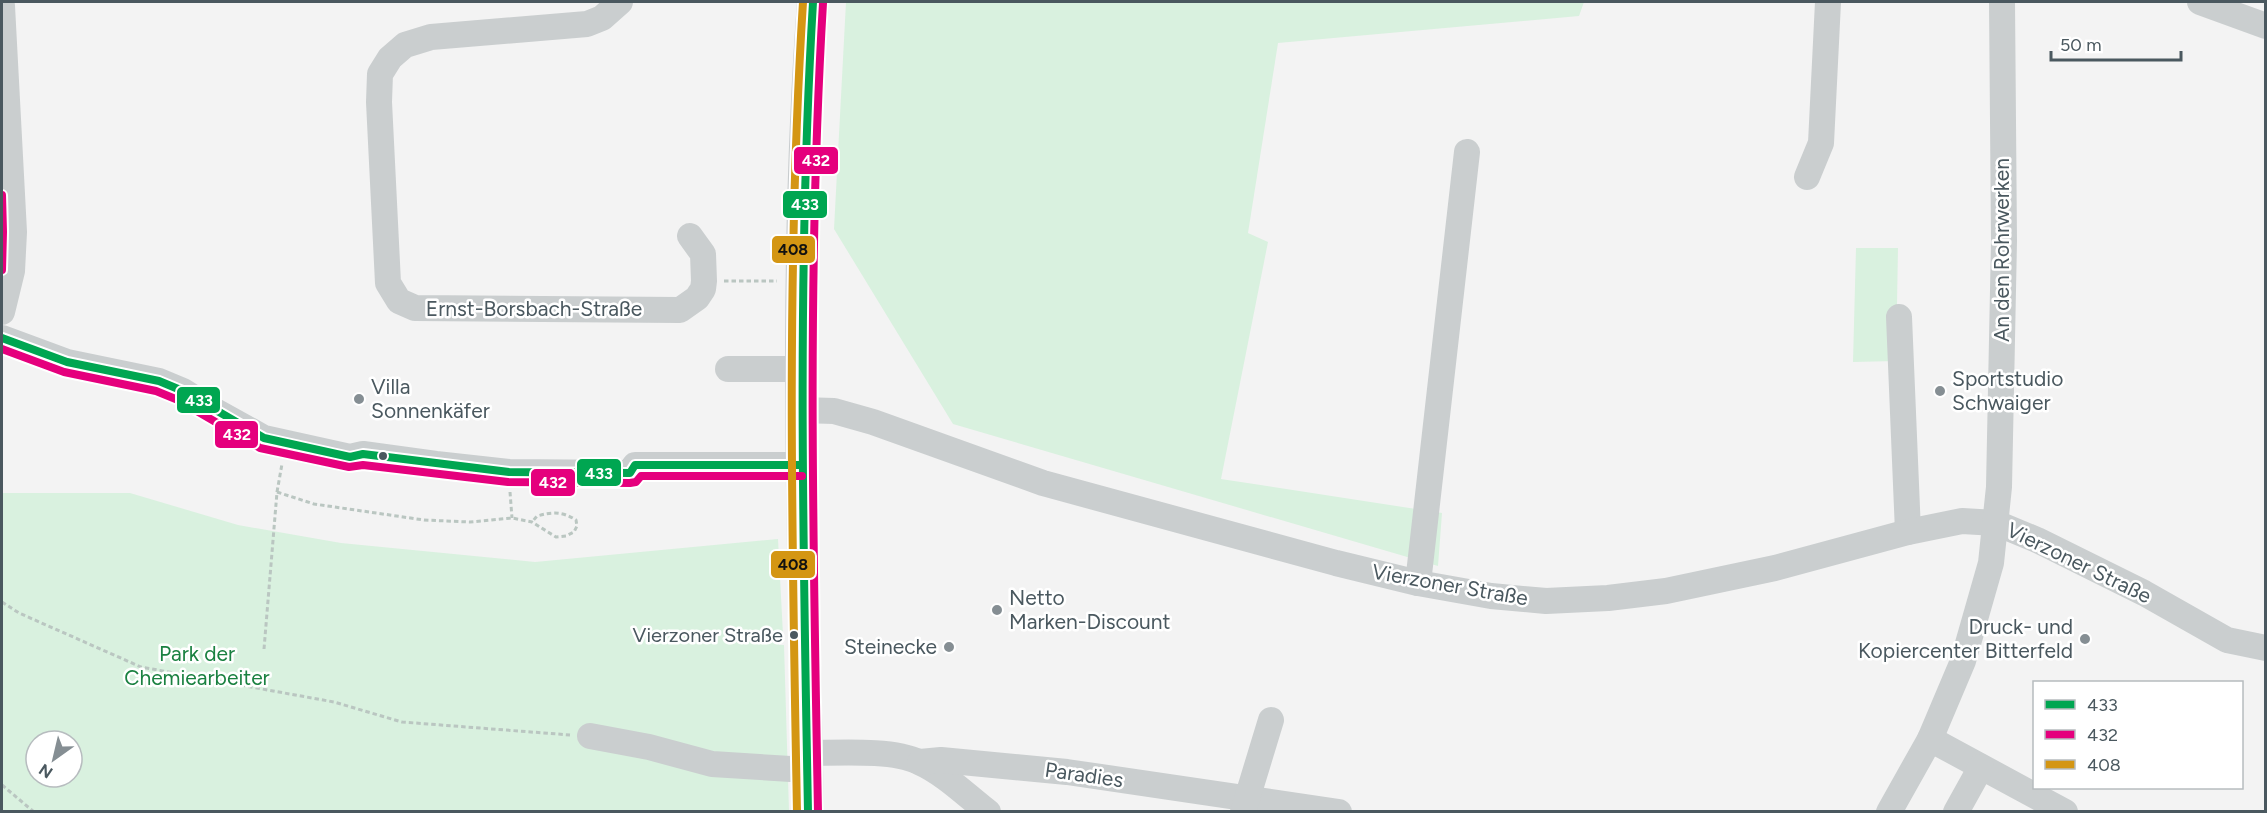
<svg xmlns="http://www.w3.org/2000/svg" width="2267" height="813" font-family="Figtree,sans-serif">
	<rect width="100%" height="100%" fill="#f3f3f3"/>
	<g fill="#d9f1df" fill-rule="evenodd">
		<path d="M846,2h738l-5,14 -301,27 -30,190 20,9 -47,237 221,34 -4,53 -485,-142 -119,-195z"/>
		<path d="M1856,248h42l-2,113 -43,1z"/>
		<path d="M2,493h128l108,32 103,18 194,19 243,-23 5,96h-5l1,10h5l5,166 -787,1zM36,741h36v36h-36z"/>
	</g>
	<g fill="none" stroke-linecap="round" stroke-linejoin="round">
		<g stroke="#bac6c1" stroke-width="3" stroke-dasharray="4.5 3" stroke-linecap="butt">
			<path d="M724,281h53"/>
			<path d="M277,492l37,12 110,16 46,2 42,-4 20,4 24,15 10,-1 8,-4 3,-6 -1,-6c-14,-9 -24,-8 -39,-4l-5,6"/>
			<path d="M510,492l2,26"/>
			<path d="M2,602l17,11 122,54 193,35 68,20 168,13"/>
			<path d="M264,649l13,-157 5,-28"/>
			<path d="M2,785l32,27"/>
		</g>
		<g stroke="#cacecf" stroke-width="26">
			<path d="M620,2l-18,16 -15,6 -156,13 -26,8 -15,13 -10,16 -1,28 9,181 11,18 16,7 265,2 17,-12 6,-9 1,-8 -1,-27 -13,-18"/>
			<path d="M2200,2l66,24"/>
			<path d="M2,6l12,226 -2,39 -10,41"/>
			<path d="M1807,177l14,-34 7,-141"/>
			<path d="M1899,317l9,215"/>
			<path d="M2,338l65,24 92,19 24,10 27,17 54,30 86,19 13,-3 73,10 73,8 121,1 5,-8h167"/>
			<path d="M728,369h73"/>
			<path d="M801,410l33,1 39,11 170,61 293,80 82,20 73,13 55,5 62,-3 58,-7 109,-23 133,-36 54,-11 34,2 41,17 107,53 83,47 39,8"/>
			<path d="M1418,583l49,-431"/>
			<path d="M590,736l59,11 63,17 95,6"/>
			<path d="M1930,739l135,73"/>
			<path d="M807,753c31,0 85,-4 112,9 25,11 47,33 69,50"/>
			<path d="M920,762l21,-2 126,12 272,40"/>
			<path d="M1243,812l28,-92"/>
			<path d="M1889,812l41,-73 33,-78 28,-98 8,-76 5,-246 -2,-239"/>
			<path d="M1956,812l25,-45"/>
		</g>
		<path stroke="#c8ccce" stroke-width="32" d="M808,812c-5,-271 -15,-541 5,-810"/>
		<defs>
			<g id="bus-1">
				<path d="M2,338l65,24 92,19 24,10 81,47 86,19 13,-3 146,18 121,1 5,-8h167"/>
				<path d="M808,812c-5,-271 -11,-540 5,-810"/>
			</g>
			<g id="bus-2">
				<path d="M2,195l1,37 -1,38"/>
				<path d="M2,349l62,23 92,19 22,9 82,48 89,19 14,-2 145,17 122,1 6,-1 5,-6h161"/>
				<path d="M818,812c-5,-270 -11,-540 5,-809"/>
			</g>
			<path id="bus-3" d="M797,812c-5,-271 -11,-540 6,-810"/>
		</defs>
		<use href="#bus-1" stroke="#fff" stroke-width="12"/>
		<use href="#bus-2" stroke="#fff" stroke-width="12"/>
		<use href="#bus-3" stroke="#fff" stroke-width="12"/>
		<use href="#bus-1" stroke="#00a651" stroke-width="8"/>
		<use href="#bus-2" stroke="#e5007d" stroke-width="8"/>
		<use href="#bus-3" stroke="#d49613" stroke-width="8"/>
	</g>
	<g fill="#858e93" stroke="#fff" stroke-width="2">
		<circle cx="1940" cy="391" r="6"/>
		<circle cx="359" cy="399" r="6"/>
		<circle cx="997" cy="610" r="6"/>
		<circle cx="2085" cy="639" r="6"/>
		<circle cx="949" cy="647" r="6"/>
	</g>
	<g fill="#4a585f" stroke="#fff" stroke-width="2">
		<circle cx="383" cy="456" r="5"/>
		<circle cx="794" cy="635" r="5"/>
	</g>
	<g text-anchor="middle" stroke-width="5" stroke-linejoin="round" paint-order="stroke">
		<g font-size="20" fill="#4a585f" stroke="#fff" text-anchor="end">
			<text x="783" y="642">Vierzoner Straße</text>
		</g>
		<g font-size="21" fill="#4a585f" stroke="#fff">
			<text transform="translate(2002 250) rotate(-90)" y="7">An den Rohrwerken</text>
			<text x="534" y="316">Ernst-Borsbach-Straße</text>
			<text transform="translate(2079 563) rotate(26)" y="7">Vierzoner Straße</text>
			<text transform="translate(1450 585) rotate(10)" y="7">Vierzoner Straße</text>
			<text transform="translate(1084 775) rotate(8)" y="7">Paradies</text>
		</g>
		<g font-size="21" fill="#4a585f" stroke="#fff" text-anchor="start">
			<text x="1952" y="386">Sportstudio<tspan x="1952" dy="24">Schwaiger</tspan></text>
			<text x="371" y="394">Villa<tspan x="371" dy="24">Sonnenkäfer</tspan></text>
			<text x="1009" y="605">Netto<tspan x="1009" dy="24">Marken-Discount</tspan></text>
			<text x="2073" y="634" text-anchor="end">Druck- und<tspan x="2073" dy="24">Kopiercenter Bitterfeld</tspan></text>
			<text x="937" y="654" text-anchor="end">Steinecke</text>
		</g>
		<g font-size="21" fill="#1a8141" stroke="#fff">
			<text x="197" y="661">Park der<tspan x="197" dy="24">Chemiearbeiter</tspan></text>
		</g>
	</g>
	<g stroke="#fff" stroke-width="2">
		<rect x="793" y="146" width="46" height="29" rx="6" fill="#e5007d"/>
		<rect x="782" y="190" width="46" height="29" rx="6" fill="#00a651"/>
		<rect x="771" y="235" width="45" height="29" rx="6" fill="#d49613"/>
		<rect x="176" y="386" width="45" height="28" rx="6" fill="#00a651"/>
		<rect x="214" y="420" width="45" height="29" rx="6" fill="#e5007d"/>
		<rect x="576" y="458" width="46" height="29" rx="6" fill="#00a651"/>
		<rect x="530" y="468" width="46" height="29" rx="6" fill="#e5007d"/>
		<rect x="770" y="550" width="46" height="29" rx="6" fill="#d49613"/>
	</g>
	<g font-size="16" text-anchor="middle" font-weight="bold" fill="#fff">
		<text x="816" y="166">432</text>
		<text x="805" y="210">433</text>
		<text x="199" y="406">433</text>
		<text x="237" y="440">432</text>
		<text x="599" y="479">433</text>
		<text x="553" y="488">432</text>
	</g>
	<g font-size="16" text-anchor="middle" font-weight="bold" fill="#111">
		<text x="793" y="255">408</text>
		<text x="793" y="570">408</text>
	</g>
	<rect width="2267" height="813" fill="none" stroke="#4a585f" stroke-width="6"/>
	<rect x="2033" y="681" width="210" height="108" fill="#ffffff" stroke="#b7bcbf" stroke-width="1.5"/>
	<rect x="2045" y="700" width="30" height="9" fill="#00a651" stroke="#b7bcbf" stroke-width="1.5"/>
	<text x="2087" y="711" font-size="18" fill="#4a585f">433</text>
	<rect x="2045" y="730" width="30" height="9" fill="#e5007d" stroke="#b7bcbf" stroke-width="1.5"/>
	<text x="2087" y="741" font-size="18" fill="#4a585f">432</text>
	<rect x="2045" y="760" width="30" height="9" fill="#d49613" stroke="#b7bcbf" stroke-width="1.5"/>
	<text x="2087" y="771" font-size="18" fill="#4a585f">408</text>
	<g transform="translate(54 759) rotate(214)"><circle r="28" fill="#ffffff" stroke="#b7bcbf" stroke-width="1.5"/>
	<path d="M0-4.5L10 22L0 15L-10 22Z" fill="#858e93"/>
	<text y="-9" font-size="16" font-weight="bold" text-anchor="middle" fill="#4a585f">N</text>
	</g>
	<path d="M2051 51v9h130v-9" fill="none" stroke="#4a585f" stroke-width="3"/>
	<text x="2060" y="51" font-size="18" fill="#4a585f" stroke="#ffffff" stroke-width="4.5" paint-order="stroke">50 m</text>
</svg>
